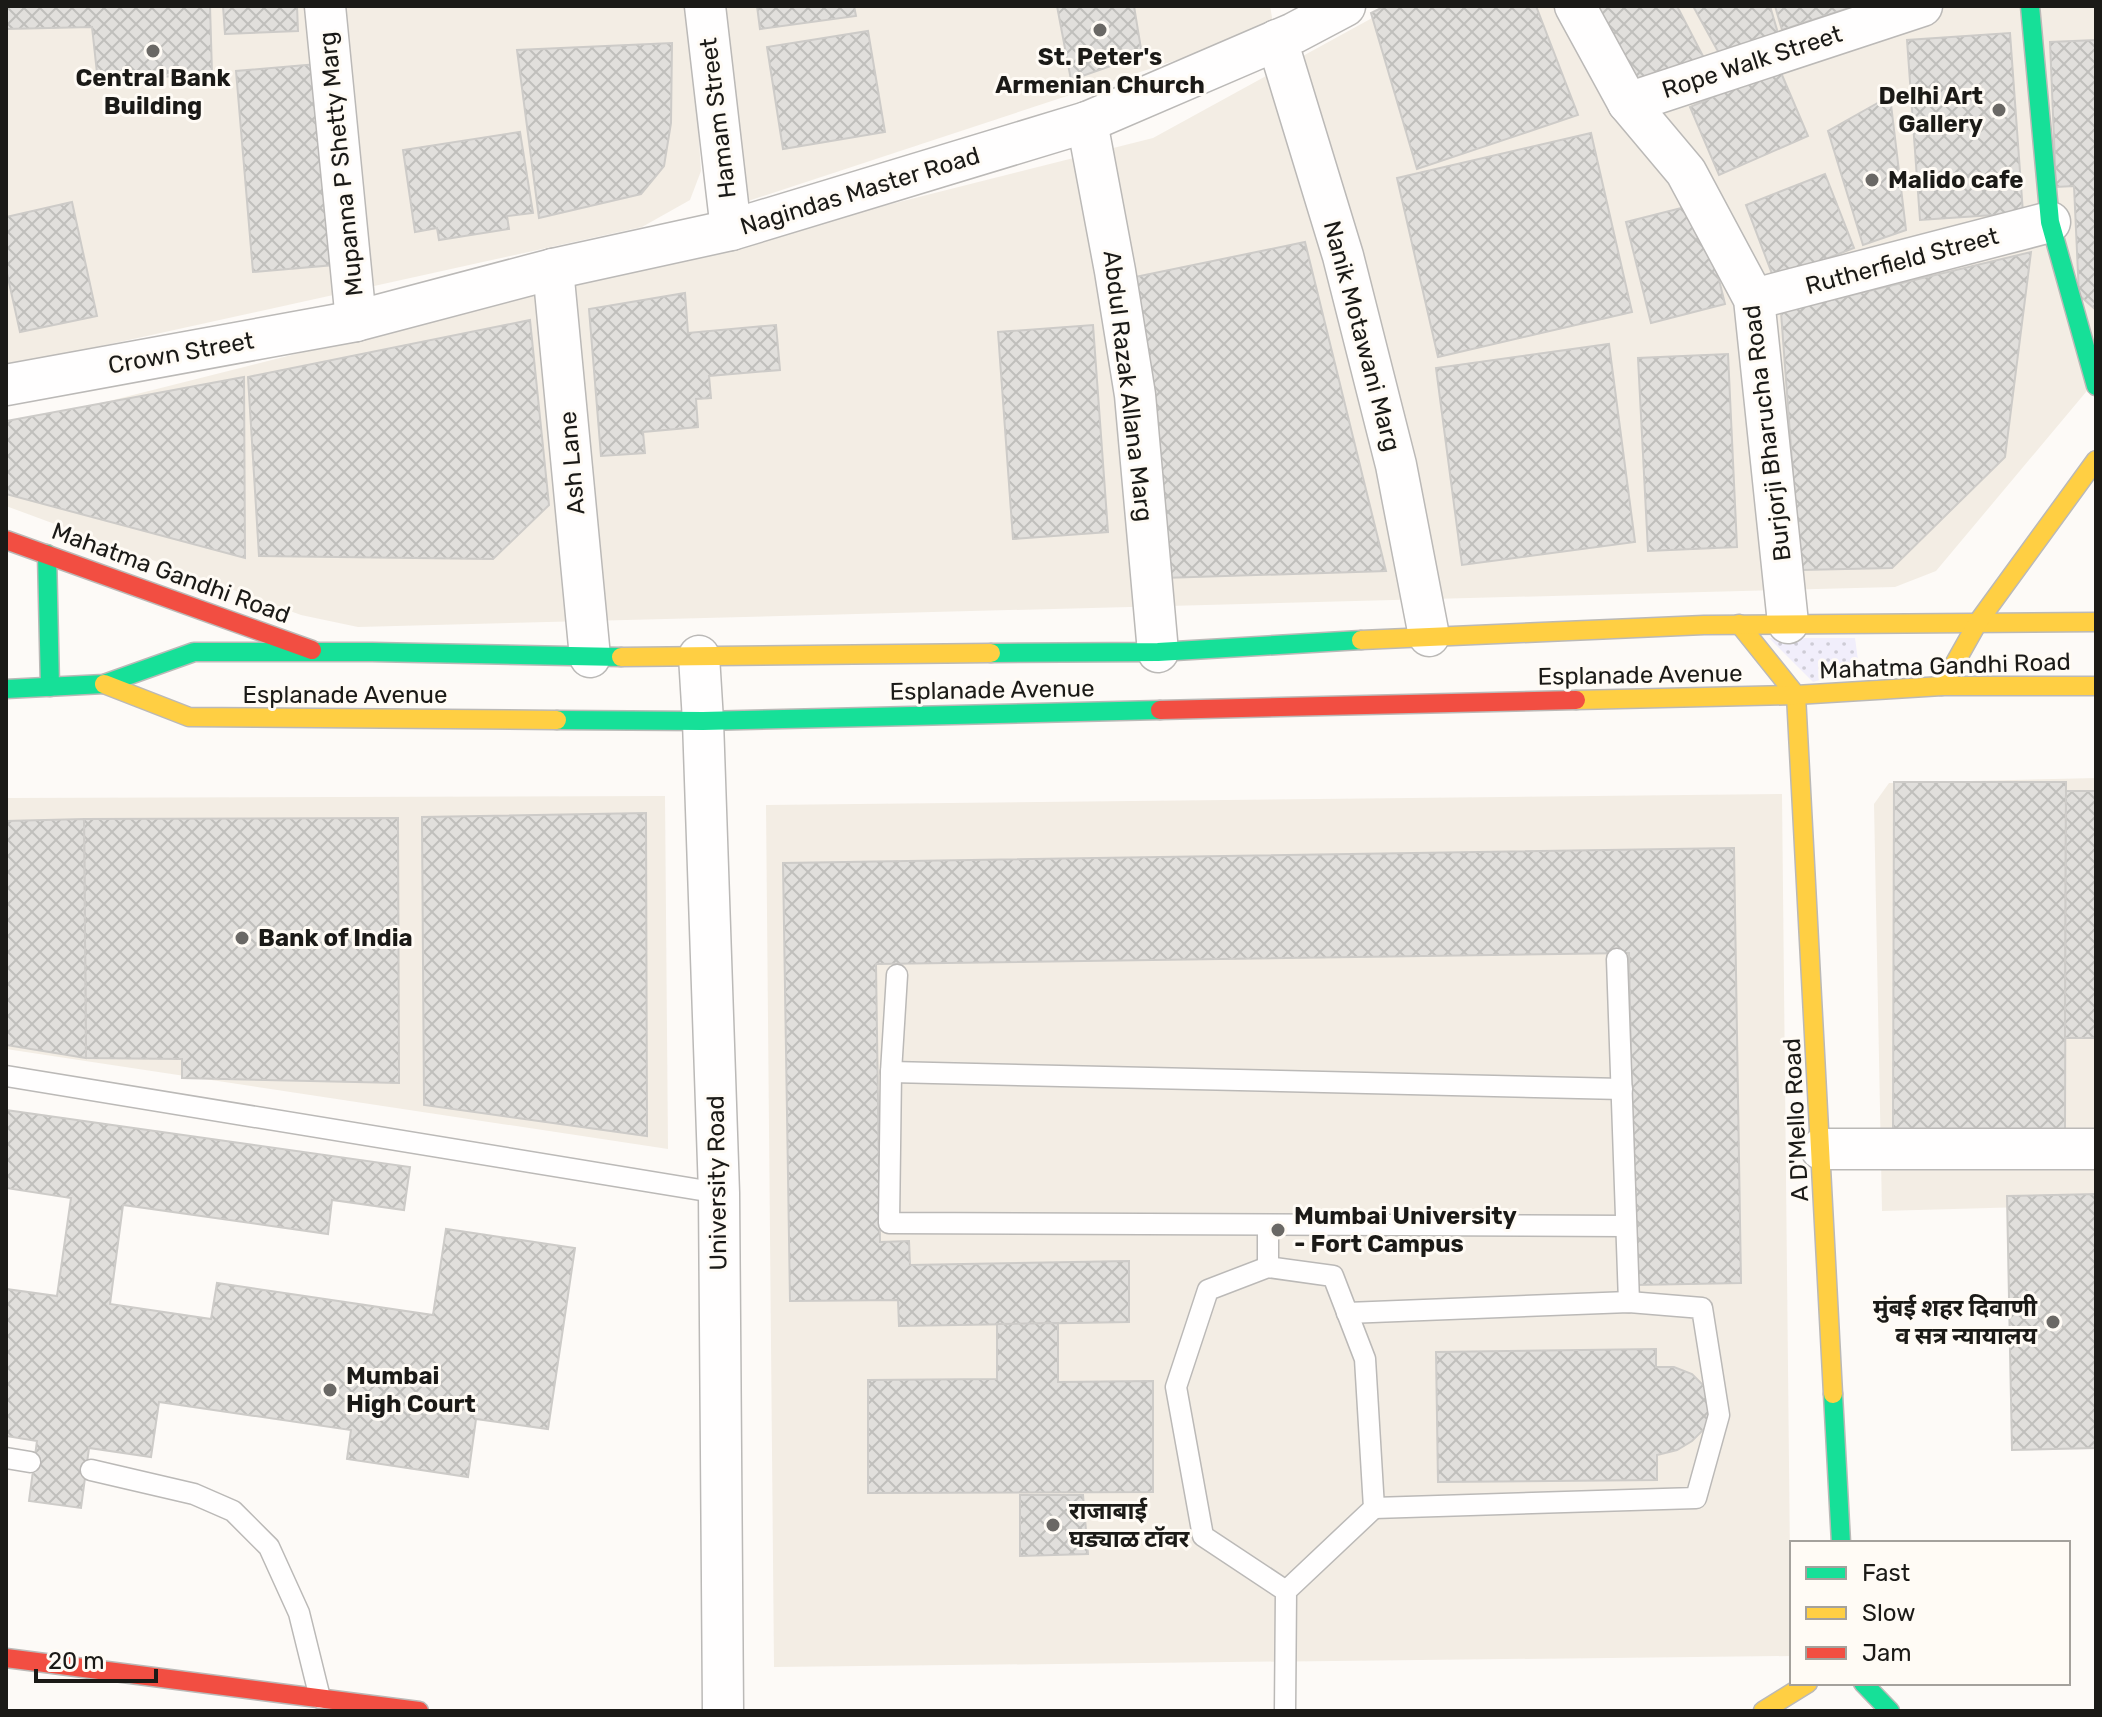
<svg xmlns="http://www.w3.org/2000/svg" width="2102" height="1717" font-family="Rubik,'Noto Sans Devanagari',sans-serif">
	<defs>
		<pattern id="garden-dots" width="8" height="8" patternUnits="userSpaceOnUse" patternTransform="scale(2)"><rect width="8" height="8" fill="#f1eefb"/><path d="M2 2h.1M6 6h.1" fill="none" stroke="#ceccd6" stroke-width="1.8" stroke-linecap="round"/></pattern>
		<pattern id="building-cross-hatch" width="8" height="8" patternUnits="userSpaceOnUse" patternTransform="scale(2)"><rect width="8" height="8" fill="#e1dfdc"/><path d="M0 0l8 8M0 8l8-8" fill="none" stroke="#c0bfbc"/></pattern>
	</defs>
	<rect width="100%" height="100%" fill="#fdfaf7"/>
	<g fill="#f3ede4">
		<path d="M6,6h684l11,165 -11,29 -48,27 -636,140z"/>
		<path d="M721,6h549l4,22 -529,174z"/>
		<path d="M1394,6h702v374l-160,191 -41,16 -1537,40 -57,-12 -295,-109v-79l1147,-289z"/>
		<path d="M2096,778v427l-214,6 -8,-407 15,-21z"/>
		<path d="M1782,794l9,862 -1017,11 -8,-862z"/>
		<path d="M665,796l3,353 -662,-100v-251z"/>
	</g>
	<path fill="url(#garden-dots)" d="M1769,638h86l4,30 -46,14z"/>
	<g fill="url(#building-cross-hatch)" stroke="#cdcbc8" stroke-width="2">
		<path d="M6,6h204l2,67 -114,9 -6,-55 -86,2z"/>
		<path d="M223,6h74l1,25 -73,3z"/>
		<path d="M757,6h97l2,10 -96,13z"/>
		<path d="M1057,6h77l8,49 -71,25z"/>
		<path d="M1385,6h151l42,109 -161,54 -46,-156z"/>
		<path d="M1583,6h94l27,52 -73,39z"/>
		<path d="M1693,6h77l12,41 -57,17z"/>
		<path d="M1775,6h80l-73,24z"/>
		<path d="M868,31l17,101 -102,17 -16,-102z"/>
		<path d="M2010,33l13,180 -103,7 -13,-180z"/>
		<path d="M2096,40v270l-17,-15 -5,-109 -18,1 -6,-145z"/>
		<path d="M672,43l-1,80 -7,43 -23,28 -102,24 -22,-168z"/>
		<path d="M317,64l17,201 -81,7 -17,-201z"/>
		<path d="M1779,68l29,68 -89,39 -29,-68z"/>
		<path d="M1890,96l16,134 -43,15 -35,-114z"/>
		<path d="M520,132l13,81 -26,3 2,13 -70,11 -2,-12 -22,4 -12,-82z"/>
		<path d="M1591,133l41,179 -194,45 -41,-179z"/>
		<path d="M1825,174l29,74 -80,31 -28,-74z"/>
		<path d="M72,202l25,114 -77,16 -14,-63v-52z"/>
		<path d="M1689,206l14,9 22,89 -74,19 -25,-101z"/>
		<path d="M1305,242l81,329 -223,7 -28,-301z"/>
		<path d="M2031,252l-26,205 -113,111 -92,2 -19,-258z"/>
		<path d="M685,293l3,40 88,-8 4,45 -71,6 2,22 -15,1 2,28 -55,5 2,21 -44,3 -12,-147z"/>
		<path d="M530,320l19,185 -56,54 -234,-3 -11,-179z"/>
		<path d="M1093,325l15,207 -95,7 -15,-207z"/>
		<path d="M1609,344l26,198 -173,23 -26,-197z"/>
		<path d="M1728,354l9,193 -89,4 -10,-193z"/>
		<path d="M244,377l1,181 -239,-64v-73z"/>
		<path d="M1894,782h172l-1,349 -172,-1z"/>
		<path d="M2066,791h30v247h-31z"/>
		<path d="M646,813l1,323 -223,-31 -2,-288z"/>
		<path d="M398,818l1,265 -217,-5v-19l-96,-1 -2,-239z"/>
		<path d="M84,819l2,239 -80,-13v-224z"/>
		<path d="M1734,848l7,435 -106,2 -6,-332 -753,11 4,278 29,-1 1,24 219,-4v61l-230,4 -1,-26 -108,1 -7,-438z"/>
		<path d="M6,1110l404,57 -6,43 -72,-10 -4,34 -205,-29 -13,99 101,15 6,-36 216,32 13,-86 129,19 -27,181 -72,-10 -8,58 -121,-18 4,-29 -192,-28 -8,55 -62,-9 -8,60 -52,-7 8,-60 -31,-5v-147l51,7 14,-98 -65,-10z"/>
		<path d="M2096,1194v254l-84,2 -5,-254z"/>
		<path d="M1058,1323v59l95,-1v111l-285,1v-113l129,-1v-55z"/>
		<path d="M1656,1349v18h18l18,7 14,14 6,20 -6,19 -14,14 -15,9 -20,5v25l-219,2 -2,-130z"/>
		<path d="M1020,1495h63l5,59 -68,2z"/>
	</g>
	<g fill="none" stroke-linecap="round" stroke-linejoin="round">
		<defs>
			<g id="lane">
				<path d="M1617,959l12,343"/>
				<path d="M897,975l-6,97 -2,151 737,3"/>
				<path d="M891,1072l731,17"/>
				<path d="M6,1076l713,117"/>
				<path d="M1268,1225v42"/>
				<path d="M1347,1313l282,-11 73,6 17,107 -23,83 -322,10"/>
				<path d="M6,1458l24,4"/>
				<path d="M91,1470l103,24 39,17 36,36 30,66 21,85"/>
				<path d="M1285,1711l1,-120 88,-83 -9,-149 -32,-83 -65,-9 -60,23 -32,97 27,149 83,55"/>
			</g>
			<g id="street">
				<path d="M325,6l31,315"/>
				<path d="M705,6l26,224"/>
				<path d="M1575,6l53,97 58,69 68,127 34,324"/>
				<path d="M1277,40l66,216 53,209 33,171"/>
				<path d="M1628,103l294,-97"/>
				<path d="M1087,122l28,149 20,124 23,257"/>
				<path d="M553,269l37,388"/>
				<path d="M1754,299l296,-77"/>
				<path d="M6,385l350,-64 197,-52 178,-39 356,-108 207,-89 51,-27"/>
				<path d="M699,656l4,65 16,472 4,518"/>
				<path d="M1821,1149h275"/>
			</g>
			<g id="fast">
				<path d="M2030,6l20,216 46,164"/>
				<path d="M47,554l3,133"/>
				<path d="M991,653l167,-1 203,-12"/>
				<path d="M6,689l98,-5 90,-32h178l249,5"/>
				<path d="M557,720l146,1 457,-11"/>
				<path d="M1833,1394l8,149"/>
				<path d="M1863,1683l27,28"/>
			</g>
			<g id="slow">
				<path d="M1739,624l57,71"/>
				<path d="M1361,640l343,-15 392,-3"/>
				<path d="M621,657l370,-4"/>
				<path d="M104,684l85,33 368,3"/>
				<path d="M1942,686l36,-64 118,-162"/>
				<path d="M1796,695l37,699"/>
				<path d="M1576,700l220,-5 146,-9h154"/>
				<path d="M1763,1711l45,-28"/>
			</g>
			<g id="jam">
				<path d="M6,540l306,110"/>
				<path d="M1160,710l416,-10"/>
				<path d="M6,1658l413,53"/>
			</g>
		</defs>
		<use href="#lane" stroke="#bbb9b7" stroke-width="23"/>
		<use href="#street" stroke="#bbb9b7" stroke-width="43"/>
		<use href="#fast" stroke="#bbb9b7" stroke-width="21"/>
		<use href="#slow" stroke="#bbb9b7" stroke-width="21"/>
		<use href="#jam" stroke="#bbb9b7" stroke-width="21"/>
		<use href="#lane" stroke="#fffefe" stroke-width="20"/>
		<use href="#street" stroke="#fffefe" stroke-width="40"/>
		<use href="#fast" stroke="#16e098" stroke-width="18"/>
		<use href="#slow" stroke="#ffcf43" stroke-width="18"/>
		<use href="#jam" stroke="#f24e42" stroke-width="18"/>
	</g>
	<g fill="#6a6865" stroke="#fffbf5" stroke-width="3">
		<circle cx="1100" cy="30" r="8"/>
		<circle cx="153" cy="51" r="8"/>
		<circle cx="1999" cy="110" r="8"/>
		<circle cx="1872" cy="180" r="8"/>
		<circle cx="242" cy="938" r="8"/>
		<circle cx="1278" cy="1230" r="8"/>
		<circle cx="2053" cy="1322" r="8"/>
		<circle cx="330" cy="1390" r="8"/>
		<circle cx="1053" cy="1525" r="8"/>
	</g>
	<g text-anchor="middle" stroke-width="6" stroke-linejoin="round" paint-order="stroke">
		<g font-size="24" font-weight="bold" fill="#1b1a17" stroke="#fffbf5" text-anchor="start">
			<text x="1100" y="65" text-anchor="middle">St. Peter's<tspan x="1100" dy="28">Armenian Church</tspan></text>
			<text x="153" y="86" text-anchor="middle">Central Bank<tspan x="153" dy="28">Building</tspan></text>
			<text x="1983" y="104" text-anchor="end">Delhi Art<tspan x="1983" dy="28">Gallery</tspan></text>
			<text x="1888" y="188">Malido cafe</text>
			<text x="258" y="946">Bank of India</text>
			<text x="1294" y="1224">Mumbai University<tspan x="1294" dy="28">- Fort Campus</tspan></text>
			<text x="2037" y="1316" text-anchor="end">मुंबई शहर दिवाणी<tspan x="2037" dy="28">व सत्र न्यायालय</tspan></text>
			<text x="346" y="1384">Mumbai<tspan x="346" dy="28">High Court</tspan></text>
			<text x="1069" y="1519">राजाबाई<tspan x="1069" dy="28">घड्याळ टॉवर</tspan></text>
		</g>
		<g font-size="24" fill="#1b1a17" stroke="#fffbf5">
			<text transform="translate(1752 62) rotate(-18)" y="8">Rope Walk Street</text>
			<text transform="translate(718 118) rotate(-97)" y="8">Hamam Street</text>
			<text transform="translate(341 164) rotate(-96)" y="8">Mupanna P Shetty Marg</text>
			<text transform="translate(860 191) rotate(-17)" y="8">Nagindas Master Road</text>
			<text transform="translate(1902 261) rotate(-15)" y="8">Rutherfield Street</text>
			<text transform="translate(1362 336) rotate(75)" y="8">Nanik Motawani Marg</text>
			<text transform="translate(181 353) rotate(-10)" y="8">Crown Street</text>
			<text transform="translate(1128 386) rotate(83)" y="8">Abdul Razak Allana Marg</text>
			<text transform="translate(1767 433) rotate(-97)" y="8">Burjorji Bharucha Road</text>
			<text transform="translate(572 463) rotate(-95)" y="8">Ash Lane</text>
			<text transform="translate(171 573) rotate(20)" y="8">Mahatma Gandhi Road</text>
			<text transform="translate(1945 666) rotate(-2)" y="8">Mahatma Gandhi Road</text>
			<text transform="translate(1640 675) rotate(-1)" y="8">Esplanade Avenue</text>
			<text transform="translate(992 690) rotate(-1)" y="8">Esplanade Avenue</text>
			<text x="345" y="703">Esplanade Avenue</text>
			<text transform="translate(1796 1120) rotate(-93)" y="8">A D'Mello Road</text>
			<text transform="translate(717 1183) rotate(-91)" y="8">University Road</text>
		</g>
	</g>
	<rect width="2102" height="1717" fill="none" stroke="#1b1a17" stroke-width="16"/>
	<rect x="1790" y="1541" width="280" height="144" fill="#fffbf5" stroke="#a4a19c" stroke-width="2"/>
	<rect x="1806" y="1567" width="40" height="12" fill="#16e098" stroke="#a4a19c" stroke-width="2"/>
	<text x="1862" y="1581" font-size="24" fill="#1b1a17">Fast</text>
	<rect x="1806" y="1607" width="40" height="12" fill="#ffcf43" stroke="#a4a19c" stroke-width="2"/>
	<text x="1862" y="1621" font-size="24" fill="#1b1a17">Slow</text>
	<rect x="1806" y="1647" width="40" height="12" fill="#f24e42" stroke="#a4a19c" stroke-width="2"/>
	<text x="1862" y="1661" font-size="24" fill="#1b1a17">Jam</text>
	<path d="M36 1669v12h120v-12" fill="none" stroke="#1b1a17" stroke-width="4"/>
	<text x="48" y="1669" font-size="24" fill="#1b1a17" stroke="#fffbf5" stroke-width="6" paint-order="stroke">20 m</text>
</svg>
